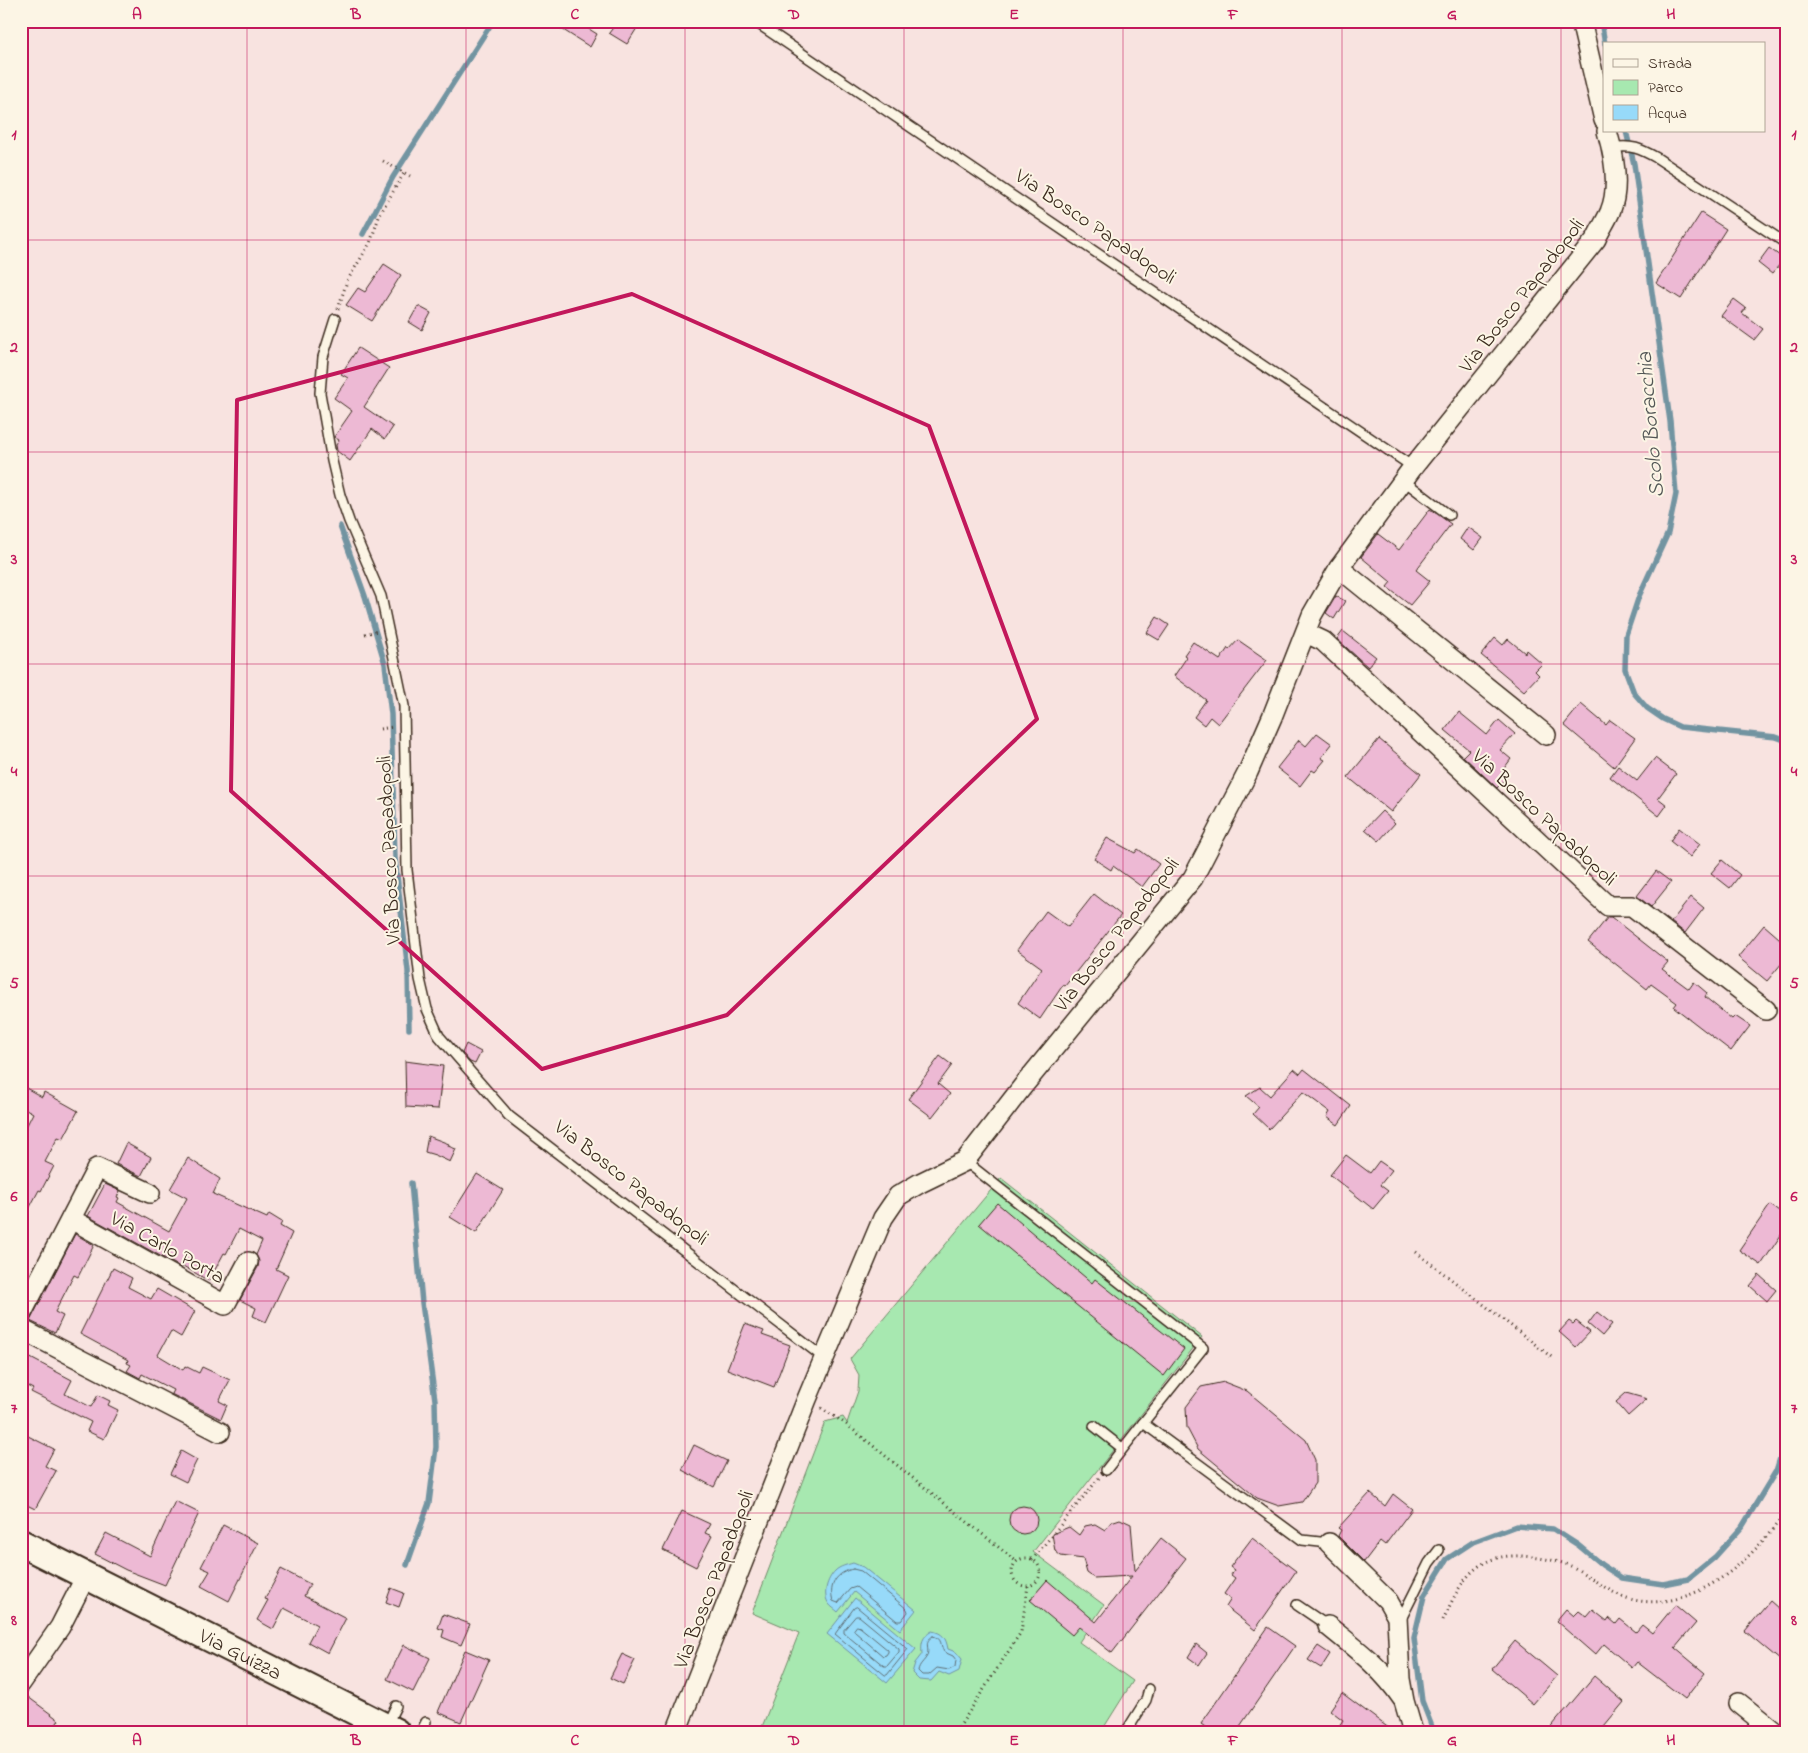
<svg xmlns="http://www.w3.org/2000/svg" width="1808" height="1753" font-family="'Indie Flower',sans-serif">
	<rect width="100%" height="100%" fill="#f8e3e0"/>
	<filter id="ink" filterUnits="userSpaceOnUse"><feTurbulence type="fractalNoise" baseFrequency=".02" numOctaves="2"/><feDisplacementMap in="SourceGraphic" scale="10" xChannelSelector="R" yChannelSelector="G"/><feConvolveMatrix kernelMatrix="1 2 1 2 8 2 1 2 1" color-interpolation-filters="sRGB"/></filter>
	<g filter="url(#ink)">
		<path fill="#a7e8b0" stroke="#718967" d="M1001,1178l201,159 -169,215 71,53 -25,37 54,39 -32,51h-341l39,-99 -47,-20 73,-191 18,-5 4,6 11,-32 1,-16 -9,-16z"/>
		<g fill="#97daf9" stroke="#7294a1">
			<path d="M853,1563l10,4 53,43 -16,20 -46,-38 -16,20c-3,-3 -7,-5 -9,-8 -7,-9 -2,-25 6,-33 5,-5 12,-6 18,-8z"/>
			<path d="M855,1598l61,51 -29,34 -60,-49z"/>
			<path d="M932,1631c11,2 14,7 16,18l8,3 6,7 -3,12 -10,5 -10,-4 -8,9 -12,-1 -7,-7 3,-10 7,-9c-1,-12 0,-17 10,-23z"/>
		</g>
		<g fill="none" stroke-linecap="round" stroke-linejoin="round">
			<g stroke="#607076" stroke-width="1">
				<path d="M853,1569l8,2 46,38 1,3 -7,9h-4l-41,-34 -6,2 -12,14 -5,-2c-5,-16 4,-29 20,-32z"/>
				<path d="M857,1607l51,42 -21,26h-2l-50,-41 19,-26z"/>
				<path d="M856,1616h3l40,33v3l-12,14h-3l-40,-33v-3z"/>
				<path d="M857,1626l3,1 28,23v2l-2,3 -3,1 -28,-24 -1,-2z"/>
				<path d="M933,1636c10,2 7,10 11,16l9,4 3,4 -1,7 -6,3 -12,-2 -8,7h-7l-4,-4c1,-7 6,-9 9,-15 3,-9 -4,-14 6,-20z"/>
			</g>
			<g stroke="#7294a1" stroke-width="5.5">
				<path d="M1601,21l4,23"/>
				<path d="M1626,131l8,33 36,257 6,73 -8,39 -29,63 -13,39 -1,34 9,24 13,15 16,11 17,8 96,10 11,4"/>
				<path d="M363,234l30,-57 100,-156"/>
				<path d="M340,526l25,70 20,68 6,50 4,144 13,113 1,58"/>
				<path d="M407,1565l22,-62 7,-56 -1,-47 -13,-97 -11,-120"/>
				<path d="M1434,1732l-12,-31 -8,-63 10,-42 23,-37 26,-17 43,-16 37,3 25,16 24,20 20,13 41,6 25,-5 27,-22 27,-30 34,-56 11,-35"/>
			</g>
		</g>
		<g fill="#edb9d4" stroke="#3b2a1e">
			<path d="M549,21h27l21,13 -7,13z"/>
			<path d="M618,21h9l10,7 -10,16 -18,-11z"/>
			<path d="M1701,213l25,16 -45,70 -25,-16z"/>
			<path d="M1769,248l15,11 -12,15 -14,-11z"/>
			<path d="M384,264l17,11 -29,46 -26,-16 12,-17 7,4z"/>
			<path d="M1734,299l12,9 -4,5 21,16 -9,11 -33,-24z"/>
			<path d="M418,306l13,7 -9,17 -13,-8z"/>
			<path d="M358,348l31,20 -25,39 29,20 -8,12 -13,-10 -22,32 -13,-10 -1,-6 3,-5 -5,-3 18,-26 -18,-13 14,-20 -7,-4z"/>
			<path d="M1430,509l21,15 -35,46 14,11 -20,24 -23,-18 4,-5 -30,-25 17,-23 21,16z"/>
			<path d="M1468,527l15,11 -9,12 -14,-11z"/>
			<path d="M1336,596l9,5 -11,18 -8,-6z"/>
			<path d="M1157,617l12,8 -10,15 -12,-7z"/>
			<path d="M1343,631l33,26 -8,10 -31,-28z"/>
			<path d="M1495,638l8,7 5,-6 17,14 1,-3 16,14 -7,7 4,4 -15,16 -43,-36z"/>
			<path d="M1238,640l29,20 -49,64 -8,-7 -6,8 -10,-8 12,-17 -32,-24 13,-19 -3,-2 9,-13 27,18 8,-12 1,2z"/>
			<path d="M1581,704l25,21 4,-5 25,18 -21,29 -50,-42z"/>
			<path d="M1459,712l28,23 12,-15 16,14 -15,16 11,9 -9,12 6,5 -11,12 -34,-32 6,-6 -24,-20z"/>
			<path d="M1317,733l15,11 -11,14 4,2 -10,12 -3,-2 -12,16 -23,-18 22,-28 7,6z"/>
			<path d="M1379,739l42,35 -30,38 -43,-35z"/>
			<path d="M1655,758l21,16 -18,24 9,7 -8,11 -49,-39 8,-11 19,15z"/>
			<path d="M1382,811l13,12 -16,18 -14,-12z"/>
			<path d="M1679,828l21,16 -10,13 -20,-16z"/>
			<path d="M1107,838l28,15 3,-4 21,15 -17,23 -29,-21 -2,4 -17,-11z"/>
			<path d="M1722,860l18,15 -10,13 -19,-15z"/>
			<path d="M1656,871l15,11 -20,25 -14,-11z"/>
			<path d="M1094,894l27,21 -56,71 -2,-1 -23,34 -22,-16 24,-35 -25,-18 29,-39 22,16z"/>
			<path d="M1691,897l13,11 -19,25 -14,-11z"/>
			<path d="M1608,917h3l57,45 -6,7 27,20 5,-7 13,11 -2,4 27,22 3,-3 15,10 -19,25 -57,-44 3,-4 -26,-19 -4,5 -59,-47z"/>
			<path d="M1764,925l23,20v12l-20,24 -29,-24z"/>
			<path d="M466,1044l15,8 -6,12 -5,-2 -8,-9z"/>
			<path d="M940,1056l12,9 -14,19 12,10 -18,23 -24,-18z"/>
			<path d="M405,1061l38,5 -5,43 -32,-2z"/>
			<path d="M1294,1069l6,5 4,-5 47,37 -13,19 -11,-8 3,-5 -27,-20 -34,37 -16,-15 6,-7 -13,-11 14,-9 10,9z"/>
			<path d="M26,1088l16,9 2,-5 34,19 -15,28 -5,-2 -13,25 9,4 -13,25 -2,-1 -18,34v-87l12,-24 -12,-7v-8z"/>
			<path d="M428,1136l21,8 -1,2 8,3 -6,13 -15,-7 -10,-3z"/>
			<path d="M126,1143l25,14 -10,19 -25,-12z"/>
			<path d="M1346,1155l24,18 9,-12 13,9 -12,15 8,6 -15,18 -43,-34z"/>
			<path d="M188,1158l32,21 -7,15 54,24 2,-4 13,8 -2,4 12,7 -16,36 12,6 -22,47 -13,-6 3,-8 -16,-8 18,-33 1,-6 -3,-6 6,-14 -23,-12 -13,25 -2,-1 -15,28 -26,-15 -1,2 -94,-52 17,-32 15,7 -3,6 2,1 -2,4 52,29 18,-33 -17,-9z"/>
			<path d="M477,1174l26,16 -27,43 -26,-16z"/>
			<path d="M997,1203l95,80 3,-4 89,70 -20,27 -89,-72 -96,-80z"/>
			<path d="M1770,1205l17,11v10l-26,39 -22,-15z"/>
			<path d="M75,1234l19,11 -16,32 -4,-2 -19,37 8,4 -8,17 -25,-12z"/>
			<path d="M113,1268l19,10 -4,9 23,12 6,-10 38,22 -14,26 -10,-6 -13,24 25,15 2,-4 14,7 3,-6 28,13 -11,21 8,4 -6,14 -50,-25 2,-4 -31,-16 -2,4 -13,-7 4,-6 -4,-2 1,-3 -48,-26z"/>
			<path d="M1759,1275l17,15 -9,11 -17,-15z"/>
			<path d="M1597,1312l15,12 -10,12 -14,-12z"/>
			<path d="M1569,1321l4,3 3,-3 14,11 -14,15 -17,-15z"/>
			<path d="M745,1324l19,7 -2,4 28,10 -16,42 -47,-18z"/>
			<path d="M21,1353l51,27 -7,14 26,13 7,-12 12,6 -2,4 10,5 -14,29 -17,-8 4,-9 -60,-30 2,-3 -12,-6z"/>
			<path d="M1224,1382l23,9 59,49 9,20v23l-13,19 -23,4 -22,-8 -59,-49 -11,-21 -1,-21 15,-20z"/>
			<path d="M1626,1393l21,6 -19,17 -12,-14z"/>
			<path d="M28,1436l26,13 -9,17 11,5 -21,38 -14,-7v-54z"/>
			<path d="M694,1445l33,16 -13,26 -32,-17z"/>
			<path d="M181,1451l16,9 -11,22 -16,-8z"/>
			<path d="M1370,1493l15,13 8,-12 19,15 -27,36 -5,-4 -16,21 -26,-26 3,-6 -3,-2z"/>
			<path d="M175,1501l24,12 -34,72 -39,-15 -31,-16 11,-21 44,23z"/>
			<circle cx="1023" cy="1520" r="14"/>
			<path d="M682,1511l28,13 -5,9 7,3 -16,31 -33,-17z"/>
			<path d="M1120,1519l11,5 4,47 26,-33 25,20 -74,95 -33,-26 -7,8 -42,-35 17,-20 49,42 36,-46 -38,2 -7,-5 -4,-14 -22,-3 -6,-5 -3,-17 17,-7 10,8 6,-9 10,-2 10,6 6,-8z"/>
			<path d="M223,1525l35,18 -29,58 -28,-15 9,-15 -9,-4z"/>
			<path d="M1252,1538l44,33 -41,59 -29,-23 5,-8 -7,-5 11,-16 -4,-3 3,-5 -4,-3z"/>
			<path d="M281,1569l29,15 -6,12 42,22 -18,35 -20,-11 9,-17 -33,-17 -11,21 -16,-9 11,-20 -3,-1z"/>
			<path d="M391,1588l13,5 -5,14 -13,-5z"/>
			<path d="M1770,1601l17,15v50l-42,-35z"/>
			<path d="M1675,1605l21,18 -21,25 30,25 -20,26 -48,-37 -5,6 -28,-24 -9,11 -39,-34 10,-12 8,7 5,-5 8,6 6,-7 14,11 2,-3 7,6 4,-5 16,13 6,-7 10,8z"/>
			<path d="M443,1614l27,10 -9,21 -19,-8 2,-7 -6,-2z"/>
			<path d="M1268,1627l27,19 -59,86h-24l-11,-8z"/>
			<path d="M1515,1641l42,35 -24,28 -41,-35z"/>
			<path d="M1196,1644l11,9 -8,12 -11,-8z"/>
			<path d="M404,1645l26,13 -17,34 -26,-13z"/>
			<path d="M1318,1646l12,8 -9,14 -13,-8z"/>
			<path d="M465,1650l24,10 -28,62 -23,-10z"/>
			<path d="M622,1654l13,6 -12,24 -13,-6z"/>
			<path d="M1594,1676l30,26 -25,30h-52z"/>
			<path d="M1342,1693l52,39h-59l8,-12 -13,-10z"/>
			<path d="M28,1697l31,23 -8,12h-30v-25z"/>
		</g>
		<g fill="none" stroke-linecap="round" stroke-linejoin="round">
			<defs>
				<g id="lane">
					<path d="M754,21l659,446"/>
					<path d="M1612,148c19,-4 29,1 45,10l130,86"/>
					<path d="M335,319l-12,38 -3,36 12,68 8,34 9,26 32,75 23,110 3,164 13,109 7,30 12,27 70,80 315,242"/>
					<path d="M1403,480l46,35"/>
					<path d="M965,1161l238,187 -60,75 159,117 27,3"/>
					<path d="M1094,1426l28,22"/>
					<path d="M1106,1470l37,-47"/>
					<path d="M1297,1605l31,21"/>
					<path d="M1400,1621l29,-58 10,-13"/>
					<path d="M387,1724l9,-18"/>
					<path d="M421,1732l5,-10"/>
					<path d="M1126,1732l20,-32 3,-11"/>
					<path d="M1751,1732l10,-12"/>
				</g>
				<g id="street">
					<path d="M1581,21l23,99"/>
					<path d="M1339,568l207,167"/>
					<path d="M1306,633l17,8 285,265h24l134,104"/>
					<path d="M71,1219l154,86 23,-43"/>
					<path d="M21,1315l76,-147 53,25"/>
					<path d="M21,1329l199,103"/>
					<path d="M1329,1543l59,58 9,16 3,62 4,22 9,31"/>
					<path d="M1328,1626c28,23 53,41 74,72"/>
					<path d="M21,1683l39,-56 26,-51"/>
					<path d="M1739,1703l36,29"/>
					<path d="M676,1732l131,-333 76,-181 15,-22 22,-13 45,-22 58,-75 170,-208 55,-106 24,-55 40,-102 27,-47 74,-101 183,-228c4,-9 10,-18 14,-27 10,-24 4,-57 -3,-81"/>
				</g>
				<g id="secondary">
					<path id="s1" d="M21,1543l375,189"/>
				</g>
			</defs>
			<use href="#lane" stroke="#3b2a1e" stroke-width="12"/>
			<use href="#street" stroke="#3b2a1e" stroke-width="22"/>
			<use href="#secondary" stroke="#3b2a1e" stroke-width="30"/>
			<g stroke="#3b2a1e" stroke-width="3" stroke-dasharray="1 4" stroke-linecap="butt">
				<path d="M383,161l27,15"/>
				<path d="M338,309l9,-28 23,-38 10,-29 24,-41"/>
				<path d="M365,634l12,-3"/>
				<path d="M380,729l13,-2"/>
				<path d="M1416,1252l138,107"/>
				<path d="M821,1408l25,16 171,138"/>
				<circle cx="1026" cy="1572" r="14"/>
				<path d="M1032,1560l67,-82"/>
				<path d="M1443,1620c20,-44 35,-70 89,-63 14,2 28,4 41,10 22,12 41,31 67,34 60,8 117,-45 147,-92"/>
				<path d="M956,1732l65,-100 7,-46"/>
			</g>
			<use href="#lane" stroke="#fcf5e5" stroke-width="9"/>
			<use href="#street" stroke="#fcf5e5" stroke-width="19"/>
			<use href="#secondary" stroke="#fcf5e5" stroke-width="26"/>
		</g>
	</g>
	<path fill="none" stroke="#c2185b" stroke-width="4" stroke-linejoin="round" d="M632,294l297,132 108,293 -310,296 -185,54 -311,-278 6,-391z"/>
	<path fill="none" stroke="#c2185b" stroke-width="1" stroke-opacity="0.55" d="M247,21v1711M466,21v1711M685,21v1711M904,21v1711M1123,21v1711M1342,21v1711M1561,21v1711M21,240h1766M21,452h1766M21,664h1766M21,876h1766M21,1089h1766M21,1301h1766M21,1513h1766"/>
	<g text-anchor="middle" stroke-width="4" stroke-linejoin="round" paint-order="stroke">
		<g font-size="21" fill="#3b2a1e" stroke="#fcf5e5">
			<text transform="translate(1096 226) rotate(34)" y="7">Via Bosco Papadopoli</text>
			<text transform="translate(1521 295) rotate(-52)" y="7">Via Bosco Papadopoli</text>
			<text transform="translate(1545 817) rotate(43)" y="7">Via Bosco Papadopoli</text>
			<text transform="translate(388 850) rotate(-93)" y="7">Via Bosco Papadopoli</text>
			<text transform="translate(1116 934) rotate(-52)" y="7">Via Bosco Papadopoli</text>
			<text transform="translate(632 1182) rotate(38)" y="7">Via Bosco Papadopoli</text>
			<text transform="translate(168 1247) rotate(29)" y="7">Via Carlo Porta</text>
			<text transform="translate(713 1579) rotate(-69)" y="7">Via Bosco Papadopoli</text>
			<text dy="7" stroke="none"><textPath href="#s1" startOffset="246">Via Guizza</textPath></text>
		</g>
		<g font-size="22" font-style="italic" fill="#525655" stroke="#fcf5e5">
			<text transform="translate(1649 425) rotate(-95)" y="8">Scolo Boracchia</text>
		</g>
	</g>
	<rect width="1808" height="1753" fill="none" stroke="#fcf5e5" stroke-width="55"/>
	<rect x="1603" y="42" width="162" height="90" fill="#fcf5e5" stroke="#afa495"/>
	<rect x="1613" y="59" width="25" height="8" fill="#fcf5e5" stroke="#afa495"/>
	<text x="1648" y="68" font-size="15" fill="#3b2a1e">Strada</text>
	<rect x="1613" y="80" width="25" height="15" fill="#a7e8b0" stroke="#afa495"/>
	<text x="1648" y="92" font-size="15" fill="#3b2a1e">Parco</text>
	<rect x="1613" y="105" width="25" height="15" fill="#97daf9" stroke="#afa495"/>
	<text x="1648" y="118" font-size="15" fill="#3b2a1e">Acqua</text>
	<rect x="28" y="28" width="1752" height="1698" fill="none" stroke="#c2185b" stroke-width="2"/>
	<g font-size="16" text-anchor="middle" font-weight="bold" fill="#c2185b">
		<text x="137" y="19">A</text>
		<text x="356" y="19">B</text>
		<text x="575" y="19">C</text>
		<text x="794" y="19">D</text>
		<text x="1014" y="19">E</text>
		<text x="1233" y="19">F</text>
		<text x="1452" y="19">G</text>
		<text x="1671" y="19">H</text>
		<text x="14" y="139">1</text>
		<text x="1794" y="139">1</text>
		<text x="14" y="352">2</text>
		<text x="1794" y="352">2</text>
		<text x="14" y="564">3</text>
		<text x="1794" y="564">3</text>
		<text x="14" y="776">4</text>
		<text x="1794" y="776">4</text>
		<text x="14" y="988">5</text>
		<text x="1794" y="988">5</text>
		<text x="14" y="1201">6</text>
		<text x="1794" y="1201">6</text>
		<text x="14" y="1413">7</text>
		<text x="1794" y="1413">7</text>
		<text x="14" y="1625">8</text>
		<text x="1794" y="1625">8</text>
		<text x="137" y="1745">A</text>
		<text x="356" y="1745">B</text>
		<text x="575" y="1745">C</text>
		<text x="794" y="1745">D</text>
		<text x="1014" y="1745">E</text>
		<text x="1233" y="1745">F</text>
		<text x="1452" y="1745">G</text>
		<text x="1671" y="1745">H</text>
	</g>
</svg>
